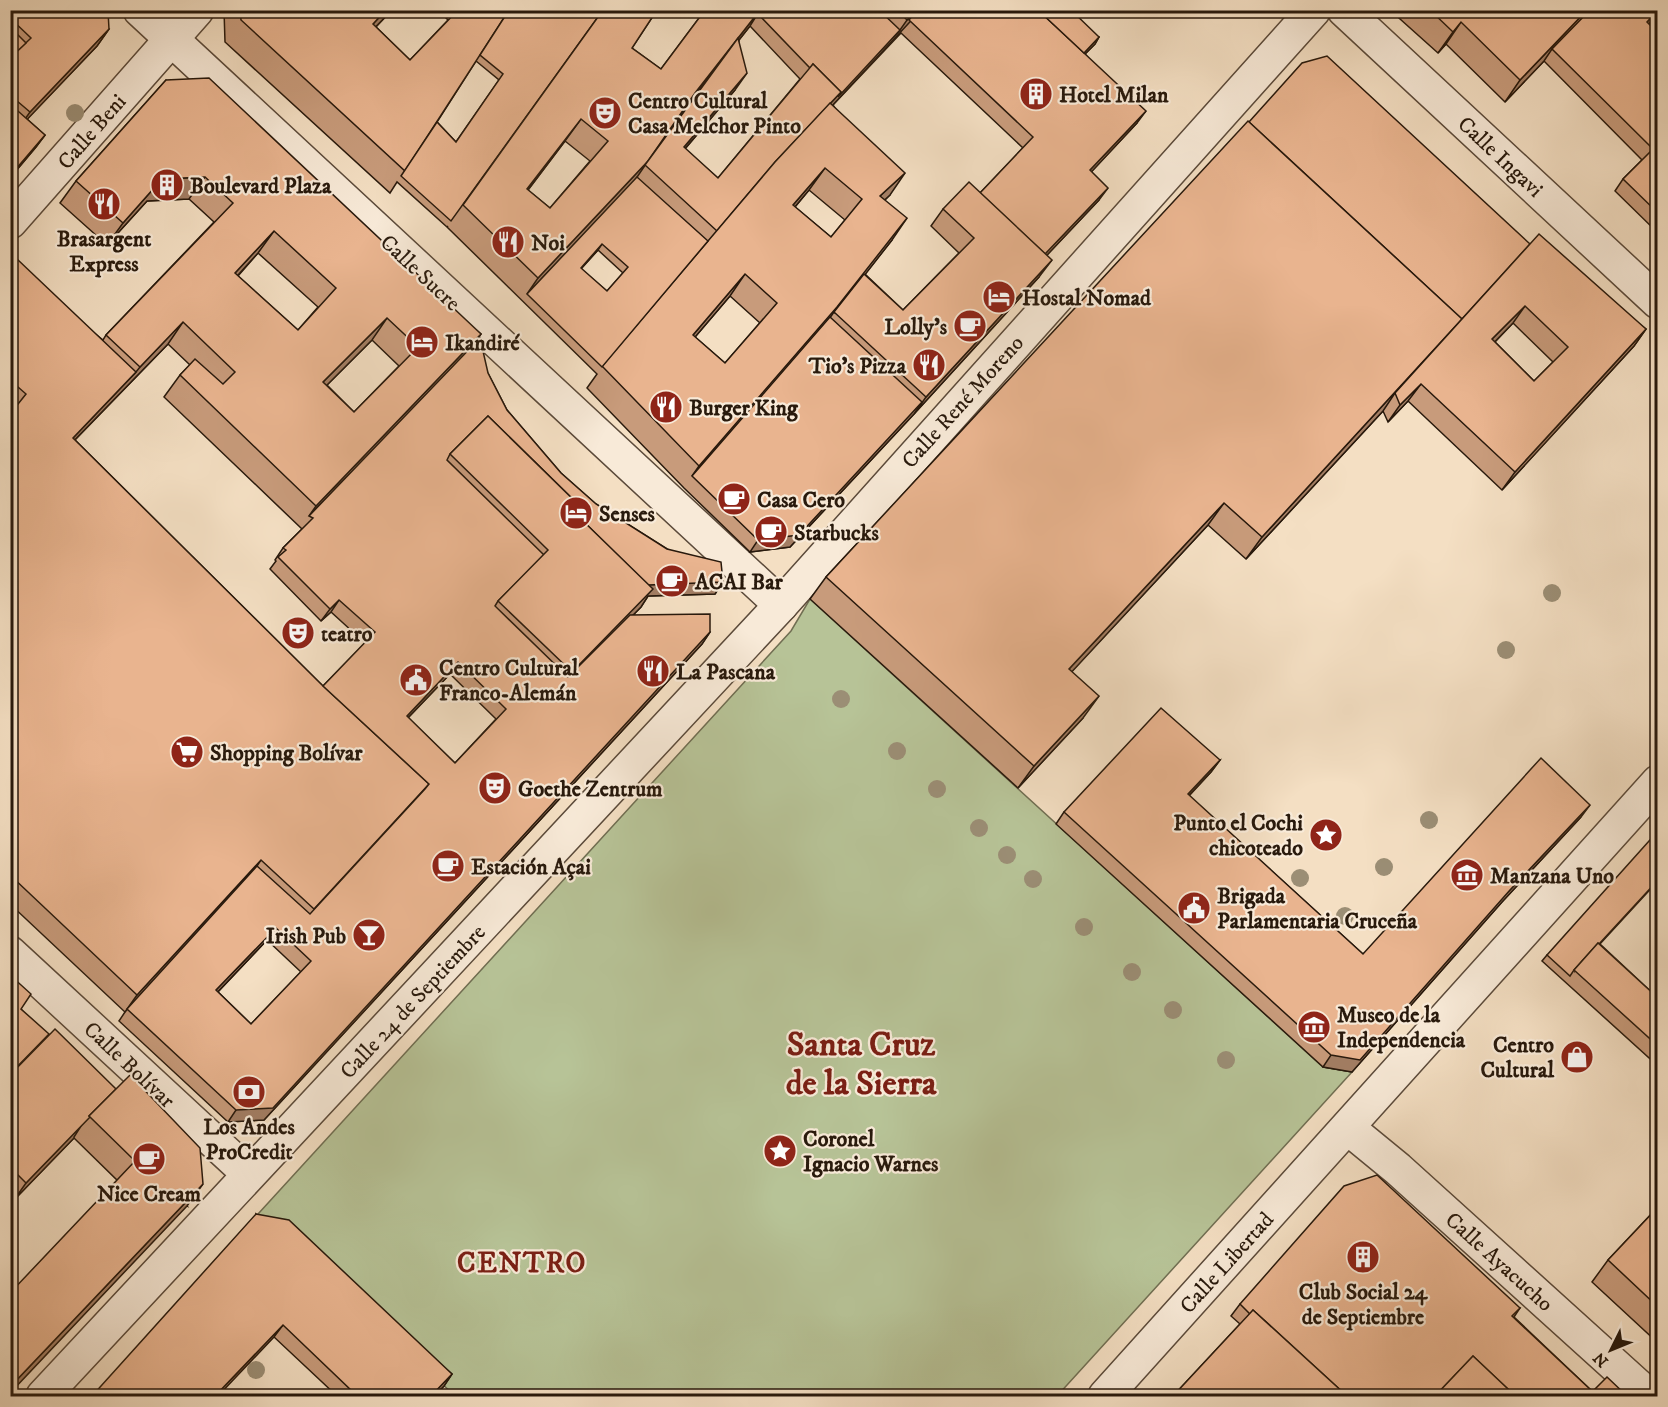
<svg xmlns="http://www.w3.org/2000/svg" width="1668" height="1407" font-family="'IM FELL DW Pica',serif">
	<rect width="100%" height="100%" fill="#f4dfc3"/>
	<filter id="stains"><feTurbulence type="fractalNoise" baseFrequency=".00333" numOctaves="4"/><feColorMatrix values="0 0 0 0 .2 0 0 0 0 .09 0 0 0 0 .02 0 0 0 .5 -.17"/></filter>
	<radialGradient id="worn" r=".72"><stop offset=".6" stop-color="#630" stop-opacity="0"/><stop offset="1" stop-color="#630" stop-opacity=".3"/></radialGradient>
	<path fill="#b7c397" stroke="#706e52" stroke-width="1.5" d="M810,599l513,468 29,5 -295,324h-602l-174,-164 -34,-6 544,-595z"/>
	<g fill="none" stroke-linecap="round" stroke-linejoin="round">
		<defs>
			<g id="minor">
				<path d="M140,10l641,595"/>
				<path d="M1344,10l314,292"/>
				<path d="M10,222l187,-212"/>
				<path d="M10,953l239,221"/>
				<path d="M1348,1128l50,41 251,227"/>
				<path d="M43,1396l738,-791 533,-595"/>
				<path d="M1105,1396l553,-614"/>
			</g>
		</defs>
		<use href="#minor" stroke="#5b4a3a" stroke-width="36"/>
		<use href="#minor" stroke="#f8ead8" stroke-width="33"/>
	</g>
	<g fill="#9b8e75">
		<circle cx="75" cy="113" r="9"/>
		<circle cx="1552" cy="593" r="9"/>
		<circle cx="1506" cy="650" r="9"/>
		<circle cx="841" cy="699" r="9"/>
		<circle cx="897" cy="751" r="9"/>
		<circle cx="937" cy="789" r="9"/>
		<circle cx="1429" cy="820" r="9"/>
		<circle cx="979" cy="828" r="9"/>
		<circle cx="1007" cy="855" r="9"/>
		<circle cx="1384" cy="867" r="9"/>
		<circle cx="1300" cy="878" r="9"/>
		<circle cx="1033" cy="879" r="9"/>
		<circle cx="1345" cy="916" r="9"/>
		<circle cx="1084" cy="927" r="9"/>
		<circle cx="1132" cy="972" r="9"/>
		<circle cx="1173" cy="1010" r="9"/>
		<circle cx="1226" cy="1060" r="9"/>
		<circle cx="256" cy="1370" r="9"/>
	</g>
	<g fill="#c89b7b" stroke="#28190c" stroke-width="1.5" fill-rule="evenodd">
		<path d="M10,10l99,19 -12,17 -70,73 18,16 -9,12 -26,31z"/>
		<path d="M224,10h168l-16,17 34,33 38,-40 -10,-10h219l-25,38 29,21 44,-59h309l3,4 82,23 -4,7 -10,10 52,69 -46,49 8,28 -52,55 -8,22 -125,137 -124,133 -40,5 -66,-64 -97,-100 10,-14 -150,-147 1,-1 -1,1 -50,-45 -7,11 -165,-151zM750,26l50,53 -82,99 -33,-29 50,-59 4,-50zM901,33l122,115 -43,45 -37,16 -12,17 28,27 -56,57 -38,-36 27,-34 -7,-40 5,-5 -57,-90zM476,61l23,19 -43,62 -19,-20zM705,83l-57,78 33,-48zM565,141l25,20 -40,47 -22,-18zM809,190l36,30 -14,17 -36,-30zM598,250l25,23 -16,18 -26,-22zM730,296l30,27 -35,40 -30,-26z"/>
		<path d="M1390,10h268v5l-10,9 10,9v200l-43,-42 8,-12 19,-19 -98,-99 -39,41 -59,-58 -8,9z"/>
		<path d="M166,80l315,254 -9,12 16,27 19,37 54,63 35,31 71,45 56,33 -8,12 -67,2 -7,11 -8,8 77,17 -8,12 -438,476 -36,2 -109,-101 6,-9 -115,-108v-490l3,-3 -3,-2v-143l93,74 3,-5 108,-113 -25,-23 -42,2 -40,44 -47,-42 16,-22zM258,253l60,54 -20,23 -60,-54zM372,340l27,26 -45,46 -27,-27zM168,344l22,21 -10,10 -16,22 138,132 -19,19 -8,12 1,1 -6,8 51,52 10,-9 34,31 -42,43 -248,-246zM450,674l46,45 -41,44 -47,-45zM267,940l34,32 -50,52 -33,-32z"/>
		<path d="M1249,122l281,122 116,85 -12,17 -132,144 -94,-89 -20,21 -5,-11 -137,148 -38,-34 -136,146 11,47 -65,70 -208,-189 16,-22zM1513,323l40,39 -19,19 -39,-39z"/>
		<path d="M1220,760l-9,12 -22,24 174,158 218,-137 -79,85 -150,170 -29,-5 -267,-243 8,-12z"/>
		<path d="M1600,944l58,54v68l-116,-105 5,-6z"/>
		<path d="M10,975l11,34 166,197 -70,-26 -43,-42 -60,62 -4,-4z"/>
		<path d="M1658,1207v136l-66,-61 16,-22z"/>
		<path d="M256,1214l196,160 -8,12 -10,10h-97l-63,-59z"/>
		<path d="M1240,1304l280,4 -6,9 79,75 34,4h-454l67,-72 -9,-8z"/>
	</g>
	<g fill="#a37e64" stroke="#28190c" stroke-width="1.5">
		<path d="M386,10h6l-35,36 16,-22z"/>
		<path d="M760,10l-10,16 -70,88 15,-21z"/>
		<path d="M921,10l-92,99 -57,58 69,-75 59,-62 7,-10z"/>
		<path d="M1587,10h6l-41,39 -8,12 -39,41 15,-22z"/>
		<path d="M1658,11v4l-20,19 9,-12z"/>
		<path d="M1461,22l-15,22 -8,9 15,-21z"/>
		<path d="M109,29l-12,17 -79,83 12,-17z"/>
		<path d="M1099,37l-4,7 -21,21 5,-7z"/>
		<path d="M747,73l-12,17 -64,75 13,-18z"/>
		<path d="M1146,111l-9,12 -56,60 9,-13z"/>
		<path d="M581,119l-16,22 -53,70 15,-22z"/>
		<path d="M45,135l-9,12 -26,31v-2z"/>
		<path d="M648,161l-15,22 -106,111 11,-16z"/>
		<path d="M825,168l-16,22 -31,37 15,-22z"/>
		<path d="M905,173l-15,22 -25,23 15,-22z"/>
		<path d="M205,177l-16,22 -42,2 -40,44 16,-22 39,-44z"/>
		<path d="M1108,188l-9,12 -67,71 8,-12z"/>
		<path d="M907,218l-15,22 -57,73 -1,-1 -12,17 -130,147 7,-10z"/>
		<path d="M274,231l-16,22 -38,42 15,-22z"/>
		<path d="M602,244l-4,6 -22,24 5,-6z"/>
		<path d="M1052,260l-13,17 -125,137 12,-17z"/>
		<path d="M745,274l-15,22 -52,61 15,-22z"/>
		<path d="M1525,306l-12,17 -33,34 12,-18z"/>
		<path d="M387,318l-15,22 -64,64 15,-22z"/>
		<path d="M1462,319l-67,74 -12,18 -137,148 16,-22z"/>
		<path d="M183,322l-15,22 -108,111 13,-17 63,-66 4,-5z"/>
		<path d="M1646,329l-12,17 -132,144 13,-18z"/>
		<path d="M481,334l-16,22 -156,160 7,-10z"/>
		<path d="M1421,384l-13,17 -20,21 12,-17z"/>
		<path d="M922,402l-8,12 -124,133 -40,5 8,-12z"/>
		<path d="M1224,503l-16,22 -154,166 15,-22z"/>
		<path d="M723,582l-8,12 -67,2 -7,11 -82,83 13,-18 67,-87z"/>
		<path d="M339,600l-8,12 -10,9 9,-12z"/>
		<path d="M710,632l-8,12 -438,476 -36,2 8,-12z"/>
		<path d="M458,662l-8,12 -52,54 9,-12z"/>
		<path d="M1099,696l-16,22 -65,70 16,-22z"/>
		<path d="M1220,760l-9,12 -32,34 9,-12z"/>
		<path d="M1590,805l-9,12 -79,85 -150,170 -29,-5 8,-12 179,-165z"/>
		<path d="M261,860l-12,18 -124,134 12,-17z"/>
		<path d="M1658,880v1l-83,90v-1z"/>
		<path d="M276,928l-9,12 -59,62 8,-12z"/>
		<path d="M81,1126l-7,11v1l-60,62 12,-17z"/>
		<path d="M203,1184l-16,22 -177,187v-6z"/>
		<path d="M283,1325l-9,12 -56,59h-3z"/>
		<path d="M452,1374l-8,12 -10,10h-3z"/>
	</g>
	<g fill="#e9b48f" stroke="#28190c" stroke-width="1.5" fill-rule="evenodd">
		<path d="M10,10l98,1 1,18 -79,83 -20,-17v-37l21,-20 -21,-20z"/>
		<path d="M240,10h146l-13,14 37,36 48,-50h51l-104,161 -164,-151z"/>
		<path d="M509,10h94l-152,211 -50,-45 36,-54 19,20 47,-68 -23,-19z"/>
		<path d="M603,10h54l-25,38 29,21 44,-59h55l-65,83 -47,68 -110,117 -75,-73zM581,119l27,22 -58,67 -23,-19z"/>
		<path d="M760,10h119l21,20 -62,67 3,-5 -28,-28 -3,4 -52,-54z"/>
		<path d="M897,10h19l-9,10z"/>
		<path d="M917,10h97l3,4 3,-4h18l108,101 -56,59 18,18 -63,66 -65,-61 53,-56 -124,-117z"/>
		<path d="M1038,10h33l28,27 -15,16z"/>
		<path d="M1430,10h157l-67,70 -59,-58 -8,10z"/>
		<path d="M1590,10h68l-11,12 11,11v180l-35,-34 30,-30 -101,-100z"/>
		<path d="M10,27l16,16 -16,15z"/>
		<path d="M738,38l9,35 -63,74 34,31 95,-114 28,28 -66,70 -58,69 -72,-66z"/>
		<path d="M1327,56l203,188 -68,75 -213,-197 53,-59z"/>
		<path d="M209,78l272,256 -165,172 -136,-131 15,-16 28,25 12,-12 -52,-50 -43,45 -34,-32 127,-132 -28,-26 -43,2 -39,44 -47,-42 90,-101zM274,231l62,57 -38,42 -63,-57zM387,318l31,29 -64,65 -31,-30z"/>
		<path d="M830,103l75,70 -25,23 27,22 -70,89 -138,159 -97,-100 173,-204zM825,168l37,31 -31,38 -38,-32zM745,274l32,29 -52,60 -32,-28z"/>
		<path d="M10,104l35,31 -35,41z"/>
		<path d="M1248,121l214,198 -200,218 -38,-34 -155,166 30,27 -65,70 -208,-189z"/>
		<path d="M637,177l71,64 -106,126 -75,-73zM602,244l26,23 -21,24 -26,-23z"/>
		<path d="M969,182l83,78 -126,137 -92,-85 30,-38 39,36 71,-72 -31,-29z"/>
		<path d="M1539,234l107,95 -131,143 -94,-88 -21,21 -5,-12zM1525,306l43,41 -34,34 -42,-42z"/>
		<path d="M17,259l119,113 -63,66 249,247 107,99 -115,125 -53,-49 -124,135 -127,-120v-461l16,-20 -16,-14v-114z"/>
		<path d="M830,317l92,85 -123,133 -41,5 -66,-64z"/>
		<path d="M480,338l8,35 19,37 54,63 35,31 71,45 54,13 2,20 -75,3 -67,-66 5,-7 -98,-96 -38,38 -3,6 97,95 -46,46 -3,5 73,71 62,-62 80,-1v18l-437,476 -37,2 -109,-101 130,-143 53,48 115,-125 4,-5 -106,-98 52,-54 -36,-32 -9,9 -52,-52 8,-7 -3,-2 30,-30 -4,-2zM458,662l48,47 -51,54 -48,-47zM276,928l35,33 -60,63 -35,-34z"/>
		<path d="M488,416l98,96 -6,6 73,71 -81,83 -74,-71 50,-51 -98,-96z"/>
		<path d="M1161,708l59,52 -32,34 175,160 178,-196 49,47 -80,85 -150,170 -29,-5 -267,-243z"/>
		<path d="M1658,831v49l-59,64 -1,-1 -24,27 -4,6 -23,-21z"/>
		<path d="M1598,943l60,55v48l-84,-76z"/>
		<path d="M10,975l21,19 -10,15 28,25 -39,40z"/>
		<path d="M55,1029l61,60 -27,27 1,1 -64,66 -16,-16v-92z"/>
		<path d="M130,1075l70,73 3,36 -193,203v-94l125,-132 -46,-45z"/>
		<path d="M1377,1175l143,133 -8,8 81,76 -5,4h-82l-2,-1 4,-6 -35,-33 -38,40h-88l-94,-86 -3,4 -10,-10 104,-118z"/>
		<path d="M1658,1207v100l-50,-47z"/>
		<path d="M256,1214l33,6 163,154 -21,22h-79l3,-2 -72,-69 -68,71h-123z"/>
		<path d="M1253,1310l94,86h-174z"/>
		<path d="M1473,1356l35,33 -7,7h-66z"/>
		<path d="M1607,1377l20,19h-39z"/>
	</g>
	<defs>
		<symbol id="building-disc" viewBox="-11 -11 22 22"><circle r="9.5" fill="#8f2418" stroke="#f8ead8"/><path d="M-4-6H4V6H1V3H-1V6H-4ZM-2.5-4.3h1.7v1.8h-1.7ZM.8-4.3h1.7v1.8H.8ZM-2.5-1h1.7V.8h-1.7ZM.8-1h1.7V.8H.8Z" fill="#fff"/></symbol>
		<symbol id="theatre-disc" viewBox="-11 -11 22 22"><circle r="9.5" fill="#8f2418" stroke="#f8ead8"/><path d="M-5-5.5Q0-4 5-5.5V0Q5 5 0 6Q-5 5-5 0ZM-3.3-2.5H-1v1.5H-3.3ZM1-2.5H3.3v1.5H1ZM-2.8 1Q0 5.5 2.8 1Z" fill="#fff"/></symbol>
		<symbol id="restaurant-disc" viewBox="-11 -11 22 22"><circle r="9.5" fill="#8f2418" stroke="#f8ead8"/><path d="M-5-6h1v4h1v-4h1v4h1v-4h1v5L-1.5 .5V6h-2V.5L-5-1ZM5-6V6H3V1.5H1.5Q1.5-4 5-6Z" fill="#fff"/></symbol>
		<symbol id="hotel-disc" viewBox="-11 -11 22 22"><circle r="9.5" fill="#8f2418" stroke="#f8ead8"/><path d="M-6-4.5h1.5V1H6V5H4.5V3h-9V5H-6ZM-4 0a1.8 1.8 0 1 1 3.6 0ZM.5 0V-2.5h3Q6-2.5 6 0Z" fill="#fff"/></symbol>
		<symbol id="cafe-disc" viewBox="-11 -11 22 22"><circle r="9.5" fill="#8f2418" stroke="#f8ead8"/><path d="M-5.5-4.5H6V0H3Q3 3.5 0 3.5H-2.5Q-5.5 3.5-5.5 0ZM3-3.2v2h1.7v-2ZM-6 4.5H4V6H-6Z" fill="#fff"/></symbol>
		<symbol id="civic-disc" viewBox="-11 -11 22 22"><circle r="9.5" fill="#8f2418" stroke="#f8ead8"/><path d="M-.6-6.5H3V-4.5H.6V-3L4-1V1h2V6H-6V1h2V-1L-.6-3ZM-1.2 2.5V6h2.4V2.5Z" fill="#fff"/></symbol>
		<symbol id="supermarket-disc" viewBox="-11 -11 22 22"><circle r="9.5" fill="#8f2418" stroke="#f8ead8"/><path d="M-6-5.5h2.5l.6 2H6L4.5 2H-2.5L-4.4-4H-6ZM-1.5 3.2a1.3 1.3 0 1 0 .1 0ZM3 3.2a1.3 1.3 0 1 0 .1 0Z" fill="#fff"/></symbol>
		<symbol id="sight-disc" viewBox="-11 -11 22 22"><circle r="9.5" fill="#8f2418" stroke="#f8ead8"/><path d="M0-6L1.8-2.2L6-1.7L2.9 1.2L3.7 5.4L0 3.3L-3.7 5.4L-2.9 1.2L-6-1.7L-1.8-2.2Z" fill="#fff"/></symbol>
		<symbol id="museum-disc" viewBox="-11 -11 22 22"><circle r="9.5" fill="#8f2418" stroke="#f8ead8"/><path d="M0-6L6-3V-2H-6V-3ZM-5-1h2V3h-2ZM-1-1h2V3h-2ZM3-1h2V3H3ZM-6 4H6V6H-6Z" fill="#fff"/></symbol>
		<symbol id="bar-disc" viewBox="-11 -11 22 22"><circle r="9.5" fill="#8f2418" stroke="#f8ead8"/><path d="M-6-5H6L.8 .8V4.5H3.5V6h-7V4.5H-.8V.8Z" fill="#fff"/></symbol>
		<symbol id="shop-disc" viewBox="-11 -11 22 22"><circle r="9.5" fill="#8f2418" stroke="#f8ead8"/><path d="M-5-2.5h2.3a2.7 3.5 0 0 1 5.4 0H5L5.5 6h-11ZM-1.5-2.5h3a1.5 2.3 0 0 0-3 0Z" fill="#fff"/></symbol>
		<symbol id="bank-disc" viewBox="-11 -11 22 22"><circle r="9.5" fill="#8f2418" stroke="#f8ead8"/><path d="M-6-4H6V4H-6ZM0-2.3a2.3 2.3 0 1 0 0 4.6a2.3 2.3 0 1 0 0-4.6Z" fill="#fff"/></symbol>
	</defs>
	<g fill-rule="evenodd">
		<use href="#building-disc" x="1017" y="75" width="38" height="38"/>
		<use href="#theatre-disc" x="586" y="94" width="38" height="38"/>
		<use href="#building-disc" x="148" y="166" width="38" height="38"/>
		<use href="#restaurant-disc" x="85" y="185" width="38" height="38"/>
		<use href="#restaurant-disc" x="489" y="223" width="38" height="38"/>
		<use href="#hotel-disc" x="980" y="278" width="38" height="38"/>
		<use href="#cafe-disc" x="951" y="307" width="38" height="38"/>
		<use href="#hotel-disc" x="403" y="323" width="38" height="38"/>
		<use href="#restaurant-disc" x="910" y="346" width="38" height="38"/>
		<use href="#restaurant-disc" x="647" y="388" width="38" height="38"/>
		<use href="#cafe-disc" x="715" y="480" width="38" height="38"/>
		<use href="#hotel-disc" x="557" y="494" width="38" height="38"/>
		<use href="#cafe-disc" x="752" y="513" width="38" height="38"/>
		<use href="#cafe-disc" x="653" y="562" width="38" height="38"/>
		<use href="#theatre-disc" x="279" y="614" width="38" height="38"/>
		<use href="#restaurant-disc" x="634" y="652" width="38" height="38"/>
		<use href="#civic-disc" x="397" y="661" width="38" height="38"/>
		<use href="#supermarket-disc" x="168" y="733" width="38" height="38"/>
		<use href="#theatre-disc" x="476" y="769" width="38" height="38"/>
		<use href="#sight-disc" x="1307" y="816" width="38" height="38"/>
		<use href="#cafe-disc" x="429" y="847" width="38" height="38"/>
		<use href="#museum-disc" x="1448" y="856" width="38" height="38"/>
		<use href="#civic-disc" x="1175" y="889" width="38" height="38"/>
		<use href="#bar-disc" x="350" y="916" width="38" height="38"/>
		<use href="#museum-disc" x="1295" y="1008" width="38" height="38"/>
		<use href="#shop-disc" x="1558" y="1038" width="38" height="38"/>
		<use href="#bank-disc" x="230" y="1073" width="38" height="38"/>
		<use href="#sight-disc" x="761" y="1132" width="38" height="38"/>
		<use href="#cafe-disc" x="130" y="1140" width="38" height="38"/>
		<use href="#building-disc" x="1344" y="1238" width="38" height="38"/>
	</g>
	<g text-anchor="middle" stroke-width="4.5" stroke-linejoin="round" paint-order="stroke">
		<g font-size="22" font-weight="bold" fill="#28190c" stroke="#f8ead8" text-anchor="start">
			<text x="1059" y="102">Hotel Milan</text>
			<text x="628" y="108">Centro Cultural<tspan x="628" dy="25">Casa Melchor Pinto</tspan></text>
			<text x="190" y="193">Boulevard Plaza</text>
			<text x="104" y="246" text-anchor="middle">Brasargent<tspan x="104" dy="25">Express</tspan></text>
			<text x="531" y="250">Noi</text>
			<text x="1022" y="305">Hostal Nomad</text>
			<text x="947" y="334" text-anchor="end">Lolly's</text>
			<text x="445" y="350">Ikandiré</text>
			<text x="906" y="373" text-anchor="end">Tio's Pizza</text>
			<text x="689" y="415">Burger King</text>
			<text x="757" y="507">Casa Cero</text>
			<text x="599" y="521">Senses</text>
			<text x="794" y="540">Starbucks</text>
			<text x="695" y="589">ACAI Bar</text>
			<text x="321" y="641">teatro</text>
			<text x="439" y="675">Centro Cultural<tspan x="439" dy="25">Franco-Alemán</tspan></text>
			<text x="676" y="679">La Pascana</text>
			<text x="210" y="760">Shopping Bolívar</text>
			<text x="518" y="796">Goethe Zentrum</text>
			<text x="1303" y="830" text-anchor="end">Punto el Cochi<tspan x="1303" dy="25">chicoteado</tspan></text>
			<text x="471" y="874">Estación Açai</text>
			<text x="1490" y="883">Manzana Uno</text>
			<text x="1217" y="903">Brigada<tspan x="1217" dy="25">Parlamentaria Cruceña</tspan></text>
			<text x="346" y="943" text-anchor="end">Irish Pub</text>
			<text x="1337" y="1022">Museo de la<tspan x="1337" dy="25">Independencia</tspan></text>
			<text x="1554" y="1052" text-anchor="end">Centro<tspan x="1554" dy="25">Cultural</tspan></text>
			<text x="249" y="1134" text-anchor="middle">Los Andes<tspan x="249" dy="25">ProCredit</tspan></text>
			<text x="803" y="1146">Coronel<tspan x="803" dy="25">Ignacio Warnes</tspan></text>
			<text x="149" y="1201" text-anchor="middle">Nice Cream</text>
			<text x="1363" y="1299" text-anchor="middle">Club Social 24<tspan x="1363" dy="25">de Septiembre</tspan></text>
		</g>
		<g font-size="22" fill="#28190c" stroke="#f8ead8">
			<text transform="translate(91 131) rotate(-49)" y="8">Calle Beni</text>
			<text transform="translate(1501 156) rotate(43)" y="8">Calle Ingavi</text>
			<text transform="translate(421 272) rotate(43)" y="8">Calle Sucre</text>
			<text transform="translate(962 401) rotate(-48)" y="8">Calle René Moreno</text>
			<text transform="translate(412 1001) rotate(-47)" y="8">Calle 24 de Septiembre</text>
			<text transform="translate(130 1064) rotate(43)" y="8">Calle Bolívar</text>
			<text transform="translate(1500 1261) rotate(42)" y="8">Calle Ayacucho</text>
			<text transform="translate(1226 1262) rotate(-48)" y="8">Calle Libertad</text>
		</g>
		<g font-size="28" font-weight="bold" letter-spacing="1.5" fill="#7a1f14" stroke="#f8ead8">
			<text x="522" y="1272">CENTRO</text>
		</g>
		<g font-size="34" font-weight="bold" fill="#7a1f14" stroke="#f8ead8">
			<text x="861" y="1055">Santa Cruz<tspan x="861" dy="39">de la Sierra</tspan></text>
		</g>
	</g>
	<rect width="1668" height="1407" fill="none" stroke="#f4dfc3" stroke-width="36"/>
	<rect x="12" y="12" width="1644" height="1383" fill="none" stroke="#28190c" stroke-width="3"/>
	<rect x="18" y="18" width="1632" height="1371" fill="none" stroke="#28190c" stroke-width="1.5"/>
	<g transform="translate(1611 1350) rotate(227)" stroke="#f8ead8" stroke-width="4.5" paint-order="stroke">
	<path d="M0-4.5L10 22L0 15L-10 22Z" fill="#28190c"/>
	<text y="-9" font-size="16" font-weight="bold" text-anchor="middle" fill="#28190c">N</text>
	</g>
	<rect width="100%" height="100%" filter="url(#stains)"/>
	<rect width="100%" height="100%" fill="url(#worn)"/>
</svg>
